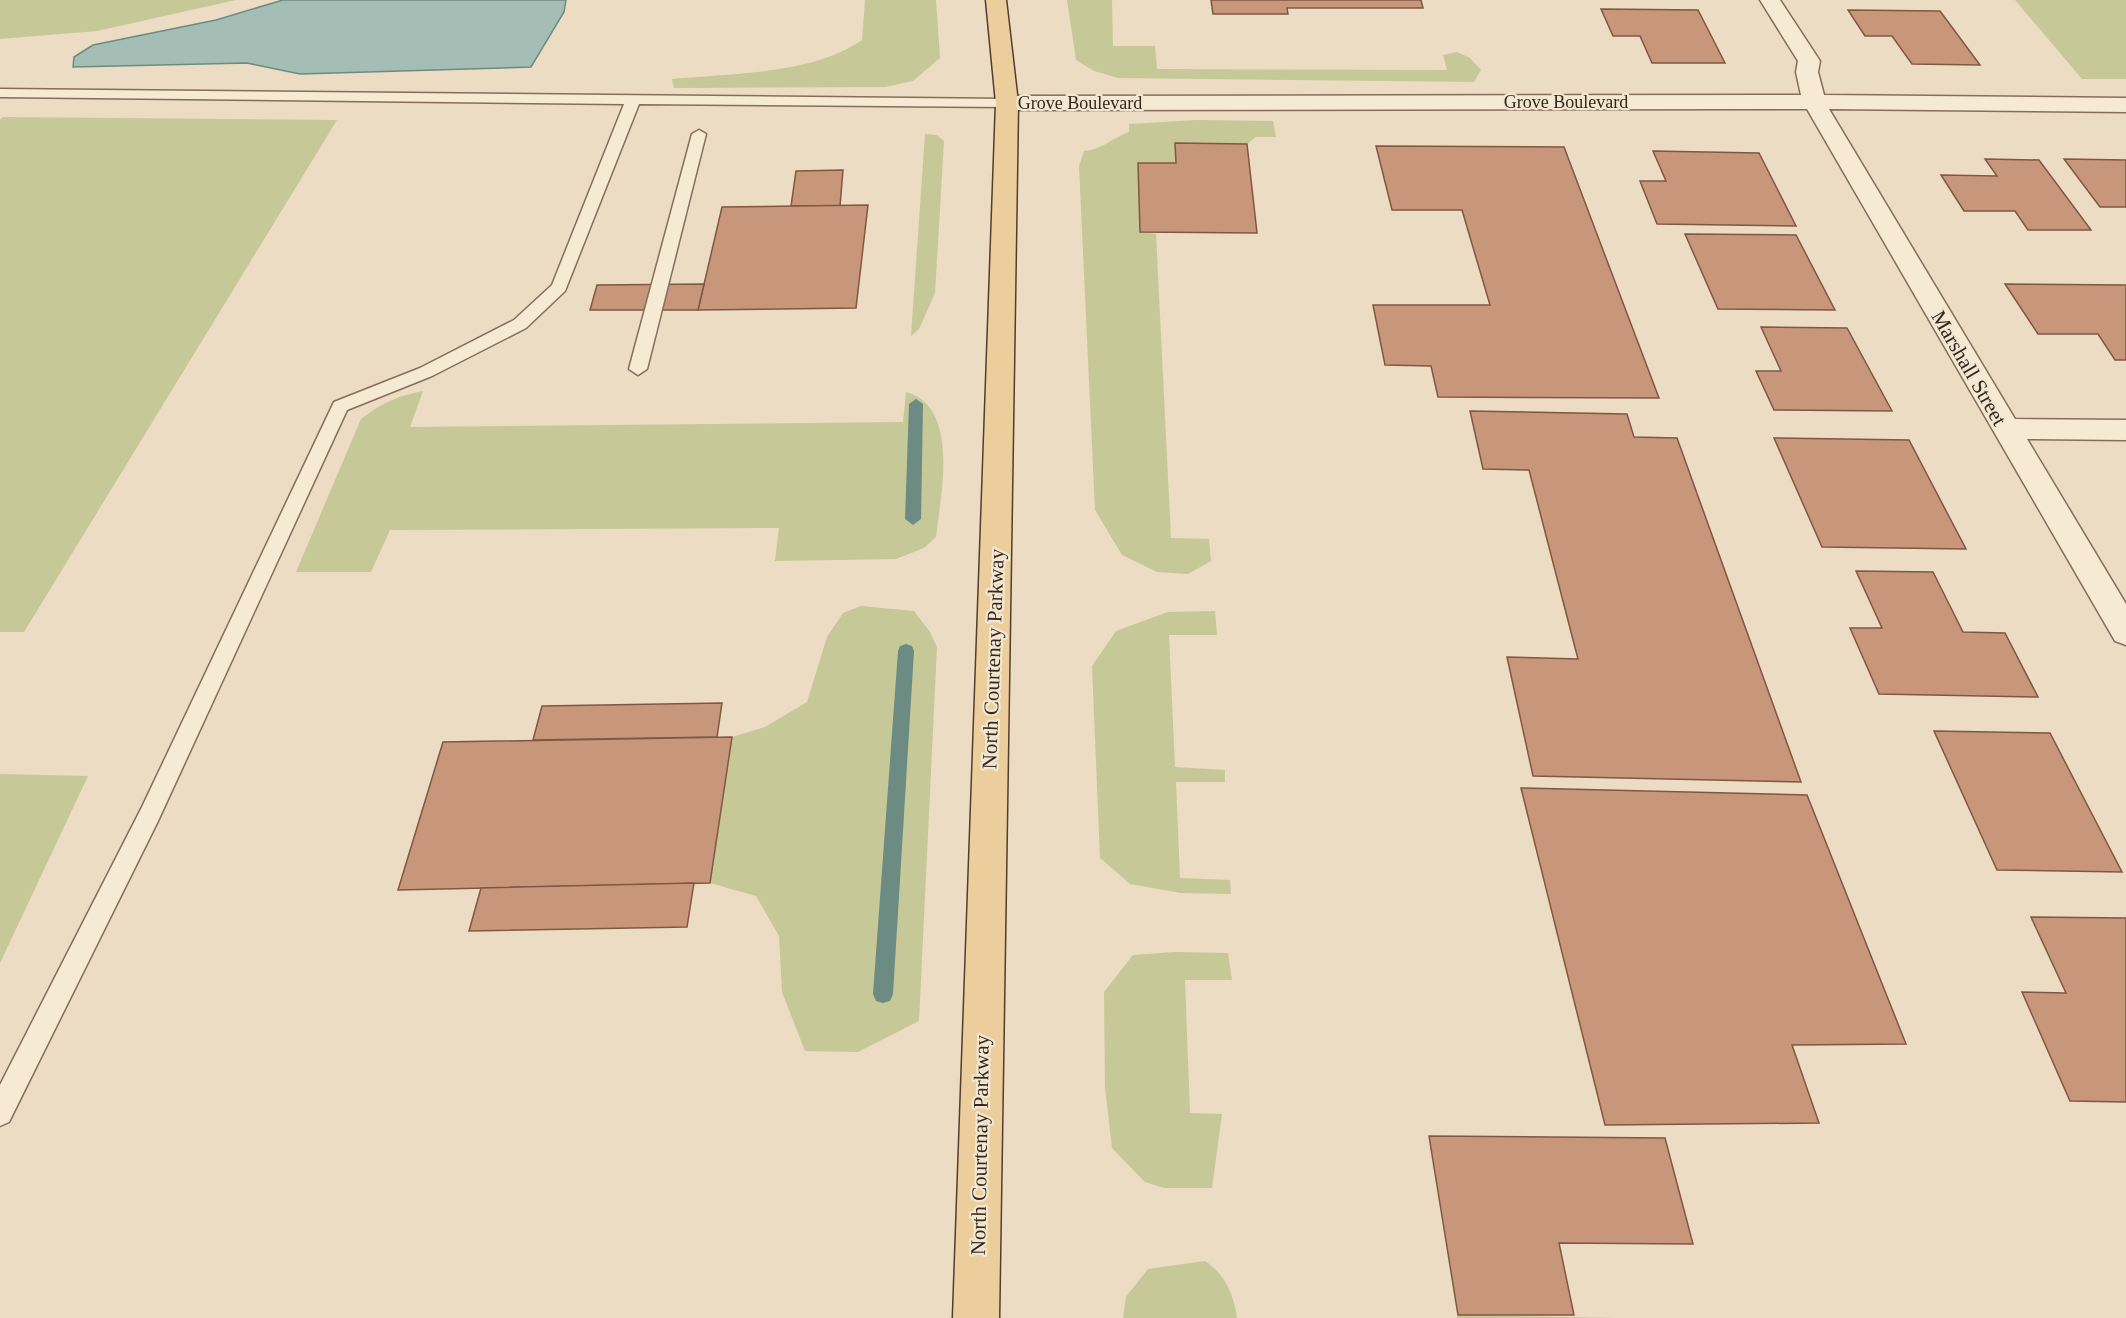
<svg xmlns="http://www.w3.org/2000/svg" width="2126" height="1318" font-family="'Times New Roman',serif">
	<rect width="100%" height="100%" fill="#ebdcc3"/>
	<g fill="#c6c897">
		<path d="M0,0h236l-139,31 -97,8z"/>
		<path d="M865,0h71l4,58 -27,23 -28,6 -211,1 -2,-9c59,-6 140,-4 190,-39z"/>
		<path d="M1067,0h45l1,46h42l2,23 290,1 -4,-15 14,-3 13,6 11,12 -7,12 -356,-4 -24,-7 -18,-11z"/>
		<path d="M2015,0h111v79h-44z"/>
		<path d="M3,117l334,3 -313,512h-24v-512z"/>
		<path d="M1196,120l77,1 3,16h-20l-9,7 -72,-1 1,20h-38l2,69 16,2 15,304 38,1 2,22 -23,13 -31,-2 -35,-17 -27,-45 -16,-344 5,-15c20,-2 26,-12 45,-19v-8z"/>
		<path d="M925,134l12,1 7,6 -9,152 -16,36 -8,7z"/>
		<path d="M423,391l-13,36 493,-5 3,-30c54,15 35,102 30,145l-12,11 -28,11 -121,2 4,-33 -389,2 -19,42h-75l65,-153c20,-16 37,-23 62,-28z"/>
		<path d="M861,606l53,5 16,21 7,15 -18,374 -61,31 -53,-1 -23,-59 -3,-56 -23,-40 -46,-13 22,-146 33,-10 42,-25 20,-65 16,-24z"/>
		<path d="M1215,611l2,24h-48l6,132 50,3v12h-49l4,96 50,2 1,14 -50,-1 -51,-9 -30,-26 -8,-192 24,-35 52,-19z"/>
		<path d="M0,774l88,2 -88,187z"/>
		<path d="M1174,952l54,1 4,27h-47l5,133 32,1 -10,74h-48l-19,-6 -33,-34 -7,-61 -1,-95 29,-37z"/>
		<path d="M1205,1261c20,13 29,34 32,57h-114l3,-21 22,-28z"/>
		<path d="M1458,1315l159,3h-160z"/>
	</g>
	<path fill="#a4beb5" stroke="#6c8b82" stroke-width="1.5" d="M283,0h283l-2,12 -33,55 -231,7 -53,-11 -174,4 1,-10 19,-12 123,-25z"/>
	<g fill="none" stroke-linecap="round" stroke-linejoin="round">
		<g fill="#6c8b82" fill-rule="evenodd">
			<path d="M916,399l7,5 -2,115 -8,6 -8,-6 4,-115z"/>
			<path d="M906,644l6,2 2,5 -21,343 -3,7 -7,2 -7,-2 -3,-7 25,-343 2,-5z"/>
		</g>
	</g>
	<g fill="#c7967b" stroke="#815742" stroke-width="1.5">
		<path d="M1211,0h210l2,8h-136l1,6h-75z"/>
		<path d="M1601,9l97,1 27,53h-73l-12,-27h-27z"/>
		<path d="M1848,10l92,1 40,54 -68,-1 -20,-28h-27z"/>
		<path d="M1175,143l72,1 10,89 -117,-1 -2,-69h38z"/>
		<path d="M1376,146l188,1 95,251 -221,-1 -7,-31 -46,-1 -12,-60h117l-28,-95h-70z"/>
		<path d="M1653,151l106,2 37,73 -139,-2 -17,-43h26z"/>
		<path d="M1985,159l54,1 52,70h-63l-13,-19h-51l-23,-36 56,1z"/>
		<path d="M2064,159l62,1v47h-26z"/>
		<path d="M843,170l-3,36h-49l5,-35z"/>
		<path d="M868,205l-12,103 -158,2 24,-103z"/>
		<path d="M1685,234l111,1 39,75 -117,-1z"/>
		<path d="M704,284l-6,26h-108l7,-25z"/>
		<path d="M2005,284l121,1v75h-11l-17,-26h-60z"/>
		<path d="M1761,327l86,1 45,83 -118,-1 -18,-39h25z"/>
		<path d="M1470,411l157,3 7,23 43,1 124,344 -268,-6 -26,-119 71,2 -49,-189 -46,-1z"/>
		<path d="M1774,438l135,2 57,109 -144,-2z"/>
		<path d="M1856,571l77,1 30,60 42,1 33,64 -159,-3 -29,-66h32z"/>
		<path d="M722,703l-5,34 -184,3 9,-34z"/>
		<path d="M1934,731l116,2 72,139 -125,-2z"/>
		<path d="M732,737l-22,146 -312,7 45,-148z"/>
		<path d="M1521,788l286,7 99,249 -114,1 27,78 -214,2z"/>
		<path d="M694,883l-7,44 -218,4 12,-43z"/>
		<path d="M2031,917l95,1v184l-56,-1 -48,-109 44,1z"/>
		<path d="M1429,1136l236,2 28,106 -134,-1 15,72h-116z"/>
	</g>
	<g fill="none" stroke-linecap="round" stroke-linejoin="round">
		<defs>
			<g id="service">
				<path d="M0,89l1007,10 7,4 -7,4 -368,-3 -74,187 -39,37 -94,48 -85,34 -189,411 -149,301 -9,4v-41l142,-278 192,-405 86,-34 94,-48 38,-35 72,-181 -624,-7z"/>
				<path d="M699,130l7,4 -59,235 -9,6 -9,-6 63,-235z"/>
			</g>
			<path id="minor" d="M1760,0h20l40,61 -2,11 6,23 302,3v14l-297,-3 186,310 111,1v20l-99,-1 99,165v41l-11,-4 -308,-532 -800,1 -8,-2 -3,-5 3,-5 8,-2 794,-1 -5,-23 2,-11z"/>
			<path id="primary" d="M986,0h20l12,103 -19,1215h-46l43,-1215z"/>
		</defs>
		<use href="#service" stroke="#846e5b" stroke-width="3"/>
		<use href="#minor" stroke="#846e5b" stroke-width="3"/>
		<use href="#primary" stroke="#523d2f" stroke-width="3"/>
		<use href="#service" fill="#f6ead5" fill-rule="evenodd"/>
		<use href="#minor" fill="#f6ead5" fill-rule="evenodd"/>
		<use href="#primary" fill="#ecce9c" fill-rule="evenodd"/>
	</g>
	<g text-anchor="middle" stroke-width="4.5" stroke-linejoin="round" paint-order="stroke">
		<g font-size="18" fill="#34271e" stroke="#f3e7d2">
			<text x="1566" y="108">Grove Boulevard</text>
			<text x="1080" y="109">Grove Boulevard</text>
		</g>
		<g font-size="21" fill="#34271e" stroke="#f3e7d2">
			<text transform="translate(1969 368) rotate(60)" y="7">Marshall Street</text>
			<text transform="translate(993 659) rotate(-88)" y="7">North Courtenay Parkway</text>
			<text transform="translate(980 1145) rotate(-89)" y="7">North Courtenay Parkway</text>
		</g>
	</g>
</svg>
